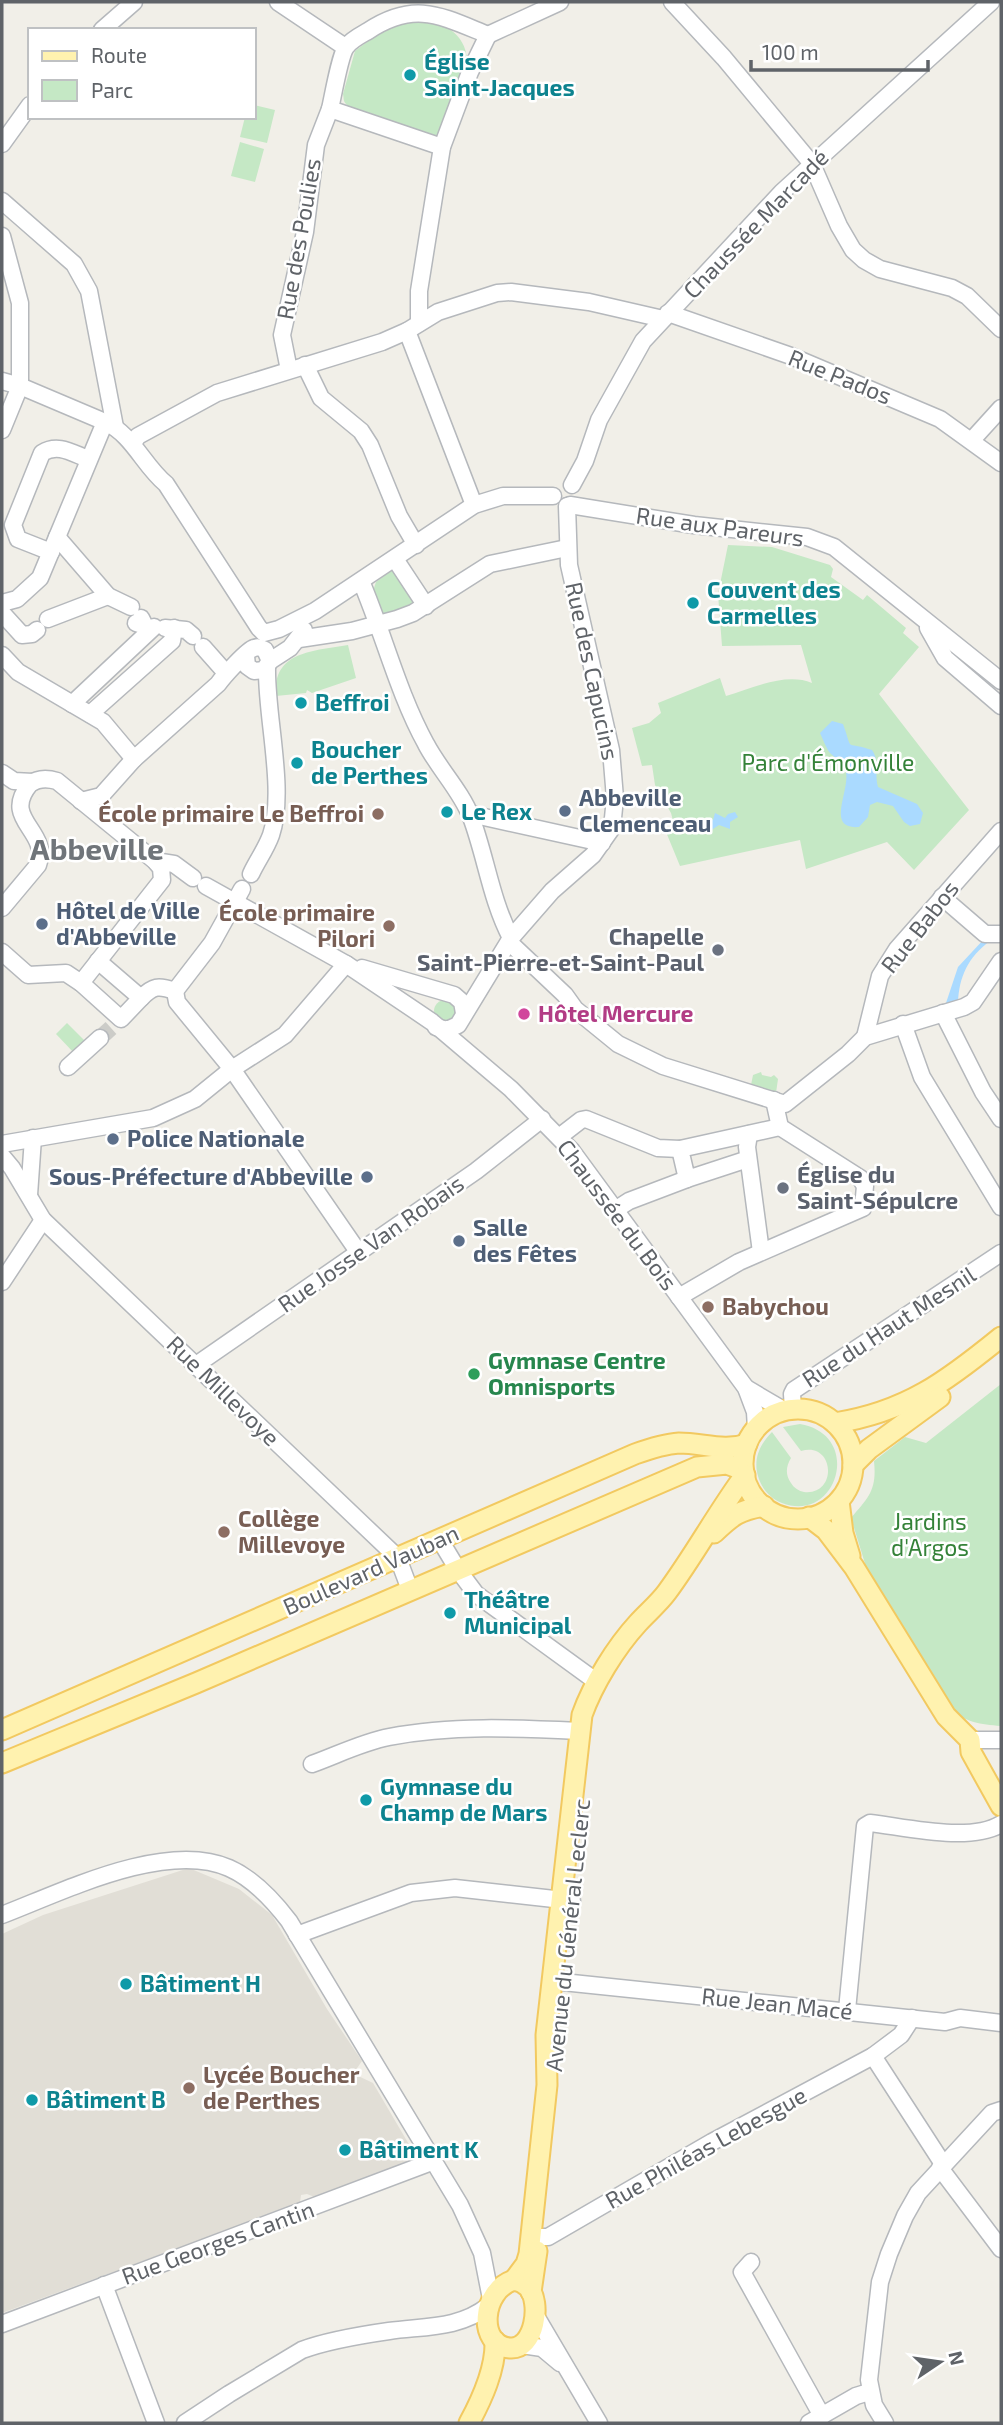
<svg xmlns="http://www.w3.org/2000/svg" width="1003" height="2425" font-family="'Exo 2',sans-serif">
	<rect width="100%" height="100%" fill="#f1efe8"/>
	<path fill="#e1ded6" d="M189,1868l50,21 33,26 55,94 35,52 -7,10 1,4 17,8 41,70 -2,9 -95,36 -10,-4 -6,1 -1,8 -298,110v-379l41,-19z"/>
	<g fill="#c5e8c5">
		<path d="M417,15c24,6 49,18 50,45l-28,73 -4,4c-15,-5 -81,-23 -89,-33 -3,-3 -2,-6 -3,-10l12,-43 33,-25z"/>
		<path d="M254,105l21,5 -8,33 -27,-6 5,-20h9z"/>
		<path d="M240,142l24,7 -9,33 -24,-6z"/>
		<path d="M728,545l44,2 58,18 3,4 -2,8 32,23 4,-5 39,33 -3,5 16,14 -40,47 90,116 -55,60 -27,-28 -81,27 -6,-29 -120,26 -14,-34 9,-4 -4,-15 -16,-28 -3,-20 -10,1 -10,-38 17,-5 12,-10 -3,-10 62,-25 6,18c26,-8 60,-24 86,-13l-11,-38 -79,1 -4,-52z"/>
		<path d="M396,567l24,37 -29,12 -9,-3 -9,-22 3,-9z"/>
		<path d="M348,645l8,33 -44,15 -5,-3 -1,3 -30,3c-4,-46 40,-45 72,-51z"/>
		<circle cx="445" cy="1011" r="11"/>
		<path d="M67,1023l20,20 -13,10 -18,-19z"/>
		<path d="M761,1072l1,3 9,2 3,-2 4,4 -2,14 -25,-8 2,-10z"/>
		<path d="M1001,1384v342c-21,-2 -35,-3 -51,-18l-83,-138 -16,-52c18,-21 26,-28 23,-57l31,-24 21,6z"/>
		<path d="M800,1424c64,11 37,100 -18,79 -11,-4 -21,-15 -24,-27 -5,-17 2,-32 14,-44l19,26c-5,8 -6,17 0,25 3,5 8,8 13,9 34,4 31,-51 -3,-41l-18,-24z"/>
	</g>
	<g fill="#aadaff">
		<path d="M832,721l11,3c11,30 0,16 29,26 8,11 2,24 6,37l39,17 6,9 -3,11 -10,2 -6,-4 -11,-16 -16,-4 -7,3 -2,12 -9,10c-36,3 -6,-40 -14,-58 -3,-8 -9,-10 -15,-16 -4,-5 -7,-14 -10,-20z"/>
		<path d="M735,812l3,5 -8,5v7l-11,-4 -9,6 -10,-3 2,-6 11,-2 2,-7 10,5 3,-4z"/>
		<path d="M985,938l5,3c-22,16 -31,36 -32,62l-13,3 13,-39z"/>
	</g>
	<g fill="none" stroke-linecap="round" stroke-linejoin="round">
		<path stroke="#ccccc8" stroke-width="16" stroke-dasharray="16 8" stroke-linecap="butt" d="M100,1038l11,-10"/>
		<defs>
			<g id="minor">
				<path d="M278,2l67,45"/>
				<path d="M672,2l52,56 88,106 27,62 14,24 11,10 16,9 72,19 15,8 34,33"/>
				<path d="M102,30l32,-28"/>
				<path d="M488,35l72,-33"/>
				<path d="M2,144l28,-39"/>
				<path d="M442,147l-112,-38c3,-13 10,-54 16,-62 5,-7 15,-12 22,-16 47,-31 73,-15 120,4"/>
				<path d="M2,201l72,63 15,27 26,136"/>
				<path d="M2,236l18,67v83l-18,44"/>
				<path d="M668,313l123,43 149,63 61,44"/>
				<path d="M419,323v-32l23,-144 28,-75 18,-37"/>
				<path d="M407,331l67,174"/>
				<path d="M305,365l16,33 40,33 9,14 29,71 17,29"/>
				<path d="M289,370l-7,-35 23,-103 11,-87 14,-36"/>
				<path d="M2,381l18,5 85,36c28,13 38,43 61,62l93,144 5,5 15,-4 36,-18 159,-106 29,-9h50"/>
				<path d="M972,440l29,-32"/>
				<path d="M133,443l5,-7 79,-43 165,-51 25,-11 31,-19 59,-19 14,-1 78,10 74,17"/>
				<path d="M572,485l13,-24 14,-41 44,-79 139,-149 209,-190"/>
				<path d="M570,505l124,20 113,12 27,10 167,134"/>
				<path d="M57,537l51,59 23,11"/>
				<path d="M51,552l-33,-13 -5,-14 29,-72c16,-10 30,0 46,6"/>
				<path d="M395,559l31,47"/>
				<path d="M361,581c23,54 37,112 65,163 13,25 35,47 45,73 15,40 20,83 40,121"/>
				<path d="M2,603l15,-4 23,-21 65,-156"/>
				<path d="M2,613l20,22 10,-1 5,-4"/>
				<path d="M48,619l60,-23"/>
				<path d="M136,623l9,3 -4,-8"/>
				<path d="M165,628l21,2 7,6"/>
				<path d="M928,628l17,30 56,48"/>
				<path d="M299,639l53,-8 45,-12 16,-6 77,-49 77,-16"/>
				<path d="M203,647l23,26"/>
				<path d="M2,655l16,17 85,50 31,37"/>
				<path d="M270,661l20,-13 14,-18"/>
				<path d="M72,704l82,-77"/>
				<path d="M90,714l82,-73 2,-13"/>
				<path d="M2,773l12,8 19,1"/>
				<path d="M81,801l20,-5 33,-37 84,-75c5,-7 29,-34 36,-36 5,-2 7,0 11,2l5,11 -6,9 -10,1 -7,-5 -1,-10"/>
				<path d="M470,816l5,-1 127,28"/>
				<path d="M155,861l19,3 19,14"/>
				<path d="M251,874c6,-13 15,-25 20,-39 15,-44 -5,-118 -4,-167"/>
				<path d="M206,886l140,78 86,58 79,67 61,62 174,237 9,24 1,17"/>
				<path d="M942,897l43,37h16"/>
				<path d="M2,908l36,-43c13,-35 -38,-45 -8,-81 8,-6 17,-6 27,-3l98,80 6,7 1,12 -81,103"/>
				<path d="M509,942l56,53 10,14 43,35 45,22 122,38 63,-50 17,-17 99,-30 9,-5 28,-41"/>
				<path d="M2,952l26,23 38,-2 15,10 40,36 20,-21 -43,-37"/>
				<path d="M362,968l92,27 8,7 2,11"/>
				<path d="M175,991l2,11 55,67 127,184"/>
				<path d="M175,991l37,-48 30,-54"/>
				<path d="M141,998c12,-12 17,-13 34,-7"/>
				<path d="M943,1013l40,79 18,27"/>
				<path d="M903,1024l19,53 79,130"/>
				<path d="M436,1027l11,3 11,-5 53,-87 41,-47 41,-36 19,-27 3,-30 -4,-48 -42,-185 -2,-59"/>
				<path d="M865,1037l15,-61 17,-27 104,-118"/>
				<path d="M68,1067l32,-29"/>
				<path d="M749,1134l-2,13 14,105"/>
				<path d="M559,1137l22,-17 5,-1 72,29 22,1"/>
				<path d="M2,1144l151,-26 42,-19 37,-30 53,-34 61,-71"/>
				<path d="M2,1156l10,12 31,52 355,338 12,32"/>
				<path d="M748,1159l-61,20 -7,-30 100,-22"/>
				<path d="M29,1195l4,-57"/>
				<path d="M615,1210l14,-9 58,-22"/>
				<path d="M2,1282l41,-62"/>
				<path d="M679,1297l60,-35 124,-54 2,-22 -5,-8 -80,-51 -6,-27"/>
				<path d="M196,1365l280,-194 66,-52"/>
				<path d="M746,1388l39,23"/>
				<path d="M793,1409l-1,-15 2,-4 207,-137"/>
				<path d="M440,1540l18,30 18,24 121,88"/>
				<path d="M970,1740h31"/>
				<path d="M312,1764c25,-9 51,-22 77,-27 62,-12 127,-9 190,-6"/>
				<path d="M2,1915c60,-23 164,-75 227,-47 25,11 44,32 60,53l171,284 22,48 9,46"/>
				<path d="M297,1935l114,-42 44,-5 117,13"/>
				<path d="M553,1981l392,41 15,-4 41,5"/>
				<path d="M847,2010l18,-184 5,-3c35,4 100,20 131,1"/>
				<path d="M873,2056l70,108"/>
				<path d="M940,2168l61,81"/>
				<path d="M539,2237h9l164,-95 161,-86 28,-21 11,-17"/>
				<path d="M751,2262l-9,10 80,144"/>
				<path d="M104,2285l52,138"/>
				<path d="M536,2316l63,107"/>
				<path d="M2,2324l432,-163"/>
				<path d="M522,2345l20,3 18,15"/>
				<path d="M185,2423l44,-29 73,-44c27,-10 59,-15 87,-19 35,-5 70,-2 99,-25"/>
				<path d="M809,2423l47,-27 13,-4"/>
				<path d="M885,2423l-11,-18 -5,-25 11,-98 9,-28 16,-38 13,-23 74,-80 9,-3"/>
			</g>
			<g id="major">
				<circle cx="798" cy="1464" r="55"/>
				<path d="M835,1423c71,-11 112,-42 166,-86"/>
				<path d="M853,1465l16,-16 71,-52"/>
				<path d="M839,1501l4,32 7,23"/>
				<path d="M809,1517l17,13 28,37 92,149 24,24 1,12 30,54"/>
				<path d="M714,1533c18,-17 25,-23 50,-27"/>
				<path d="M2,1730l633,-276c14,-5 29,-10 44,-11 24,0 45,9 68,1"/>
				<path d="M2,1763l194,-80 501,-216 30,-3 16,6"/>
				<path d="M514,2280l12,-16 3,-10 18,-169 -1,-50 36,-320c11,-31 34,-68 56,-92 9,-10 21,-20 29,-31 28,-38 50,-79 78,-117"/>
				<path d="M514,2280c5,1 10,3 14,7 14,15 7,63 -18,61 -33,-2 -29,-58 4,-68z"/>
				<path d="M531,2292l6,-41"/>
				<path d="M469,2423c13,-24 27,-54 26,-82"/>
			</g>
		</defs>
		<use href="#minor" stroke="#b5b8bc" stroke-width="19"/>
		<use href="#major" stroke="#f2c960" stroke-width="23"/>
		<use href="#minor" stroke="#fff" stroke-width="16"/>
		<use href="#major" stroke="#fff2af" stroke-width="19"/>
	</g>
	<g fill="#0f9aa8" stroke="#fff" stroke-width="2.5">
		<circle cx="410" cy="75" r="7"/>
		<circle cx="693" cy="603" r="7"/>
		<circle cx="301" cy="703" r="7"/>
		<circle cx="297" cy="763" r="7"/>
		<circle cx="447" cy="812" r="7"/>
		<circle cx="450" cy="1613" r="7"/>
		<circle cx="366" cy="1800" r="7"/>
		<circle cx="126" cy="1984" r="7"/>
		<circle cx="32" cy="2100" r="7"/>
		<circle cx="345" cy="2150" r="7"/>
	</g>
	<g fill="#5c6f8a" stroke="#fff" stroke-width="2.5">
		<circle cx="565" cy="811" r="7"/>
		<circle cx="42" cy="924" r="7"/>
		<circle cx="113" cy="1139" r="7"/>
		<circle cx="367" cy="1177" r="7"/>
		<circle cx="459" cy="1241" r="7"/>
	</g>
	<g fill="#8d6e63" stroke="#fff" stroke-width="2.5">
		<circle cx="378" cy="814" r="7"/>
		<circle cx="389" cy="926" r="7"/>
		<circle cx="708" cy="1307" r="7"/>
		<circle cx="224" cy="1532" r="7"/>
		<circle cx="189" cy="2088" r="7"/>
	</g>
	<g fill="#6b7280" stroke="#fff" stroke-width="2.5">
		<circle cx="718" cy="950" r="7"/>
		<circle cx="783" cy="1188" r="7"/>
	</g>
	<circle fill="#d1479c" stroke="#fff" stroke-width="2.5" cx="524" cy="1014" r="7"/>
	<circle fill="#2e9e5b" stroke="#fff" stroke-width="2.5" cx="474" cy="1374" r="7"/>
	<g text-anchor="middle" stroke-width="5" stroke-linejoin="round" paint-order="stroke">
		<g font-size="23" font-weight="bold" fill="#0d838f" stroke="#fff" text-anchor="start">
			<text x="424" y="70">Église<tspan x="424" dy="26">Saint-Jacques</tspan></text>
			<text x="707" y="598">Couvent des<tspan x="707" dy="26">Carmelles</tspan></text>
			<text x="315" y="711">Beffroi</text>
			<text x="311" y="758">Boucher<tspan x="311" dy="26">de Perthes</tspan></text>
			<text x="461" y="820">Le Rex</text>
			<text x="464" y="1608">Théâtre<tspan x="464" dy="26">Municipal</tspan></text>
			<text x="380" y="1795">Gymnase du<tspan x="380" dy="26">Champ de Mars</tspan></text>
			<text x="140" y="1992">Bâtiment H</text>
			<text x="46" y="2108">Bâtiment B</text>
			<text x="359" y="2158">Bâtiment K</text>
		</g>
		<g font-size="23" fill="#5f6368" stroke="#fff">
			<text transform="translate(756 224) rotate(-46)" y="8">Chaussée Marcadé</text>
			<text transform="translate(299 239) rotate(-80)" y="8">Rue des Poulies</text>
			<text transform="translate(840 377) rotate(22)" y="8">Rue Pados</text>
			<text transform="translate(720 527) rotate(8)" y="8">Rue aux Pareurs</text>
			<text transform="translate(592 671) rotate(78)" y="8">Rue des Capucins</text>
			<text transform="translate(920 927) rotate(-52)" y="8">Rue Babos</text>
			<text transform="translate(617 1215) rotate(53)" y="8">Chaussée du Bois</text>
			<text transform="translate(371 1244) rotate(-35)" y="8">Rue Josse Van Robais</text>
			<text transform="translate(889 1327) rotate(-33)" y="8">Rue du Haut Mesnil</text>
			<text transform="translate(223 1391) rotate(44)" y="8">Rue Millevoye</text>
			<text transform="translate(371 1570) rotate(-24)" y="8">Boulevard Vauban</text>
			<text transform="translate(568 1935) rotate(-84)" y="8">Avenue du Général Leclerc</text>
			<text transform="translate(777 2004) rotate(6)" y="8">Rue Jean Macé</text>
			<text transform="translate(706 2148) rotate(-29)" y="8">Rue Philéas Lebesgue</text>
			<text transform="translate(218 2243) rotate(-20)" y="8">Rue Georges Cantin</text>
		</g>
		<g font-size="23" fill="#348238" stroke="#fff">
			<text x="828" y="771">Parc d'Émonville</text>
			<text x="930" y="1530">Jardins<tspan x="930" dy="26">d'Argos</tspan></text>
		</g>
		<g font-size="23" font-weight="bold" fill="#4e5e75" stroke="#fff" text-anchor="start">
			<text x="579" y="806">Abbeville<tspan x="579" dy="26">Clemenceau</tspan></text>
			<text x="56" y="919">Hôtel de Ville<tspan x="56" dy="26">d'Abbeville</tspan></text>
			<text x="127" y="1147">Police Nationale</text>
			<text x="353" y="1185" text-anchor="end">Sous-Préfecture d'Abbeville</text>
			<text x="473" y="1236">Salle<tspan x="473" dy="26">des Fêtes</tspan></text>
		</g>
		<g font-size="23" font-weight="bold" fill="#785e54" stroke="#fff" text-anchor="start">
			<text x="364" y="822" text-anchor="end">École primaire Le Beffroi</text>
			<text x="375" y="921" text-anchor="end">École primaire<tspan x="375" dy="26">Pilori</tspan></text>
			<text x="722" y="1315">Babychou</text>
			<text x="238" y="1527">Collège<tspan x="238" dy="26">Millevoye</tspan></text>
			<text x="203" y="2083">Lycée Boucher<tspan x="203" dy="26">de Perthes</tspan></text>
		</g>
		<g font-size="23" font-weight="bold" fill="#5b616d" stroke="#fff" text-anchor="end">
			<text x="704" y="945">Chapelle<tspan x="704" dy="26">Saint-Pierre-et-Saint-Paul</tspan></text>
			<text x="797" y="1183" text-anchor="start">Église du<tspan x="797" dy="26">Saint-Sépulcre</tspan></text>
		</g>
		<g font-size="23" font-weight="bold" fill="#b23c85" stroke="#fff" text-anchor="start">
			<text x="538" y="1022">Hôtel Mercure</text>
		</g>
		<g font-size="23" font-weight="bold" fill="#27864d" stroke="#fff" text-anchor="start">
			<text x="488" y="1369">Gymnase Centre<tspan x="488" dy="26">Omnisports</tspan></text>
		</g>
		<g font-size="30" font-weight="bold" fill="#70757a" stroke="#fff">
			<text x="97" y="860">Abbeville</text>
		</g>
	</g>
	<rect width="1003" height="2425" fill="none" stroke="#5f6368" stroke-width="7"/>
	<rect x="28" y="28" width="228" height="91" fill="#ffffff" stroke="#bfc1c3" stroke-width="2"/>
	<rect x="42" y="51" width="35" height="10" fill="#fff2af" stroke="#bfc1c3" stroke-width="2"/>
	<text x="91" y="63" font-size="21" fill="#5f6368">Route</text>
	<rect x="42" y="80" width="35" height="21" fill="#c5e8c5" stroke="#bfc1c3" stroke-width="2"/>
	<text x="91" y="98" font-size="21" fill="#5f6368">Parc</text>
	<g transform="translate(940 2362) rotate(77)" stroke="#ffffff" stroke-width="5" paint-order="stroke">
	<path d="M0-5L12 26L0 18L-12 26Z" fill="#5f6368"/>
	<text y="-10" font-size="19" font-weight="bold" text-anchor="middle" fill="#5f6368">N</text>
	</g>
	<path d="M751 60v10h177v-10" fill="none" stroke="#5f6368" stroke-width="3.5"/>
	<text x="762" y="60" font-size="21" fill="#5f6368" stroke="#ffffff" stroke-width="5" paint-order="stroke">100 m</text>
</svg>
